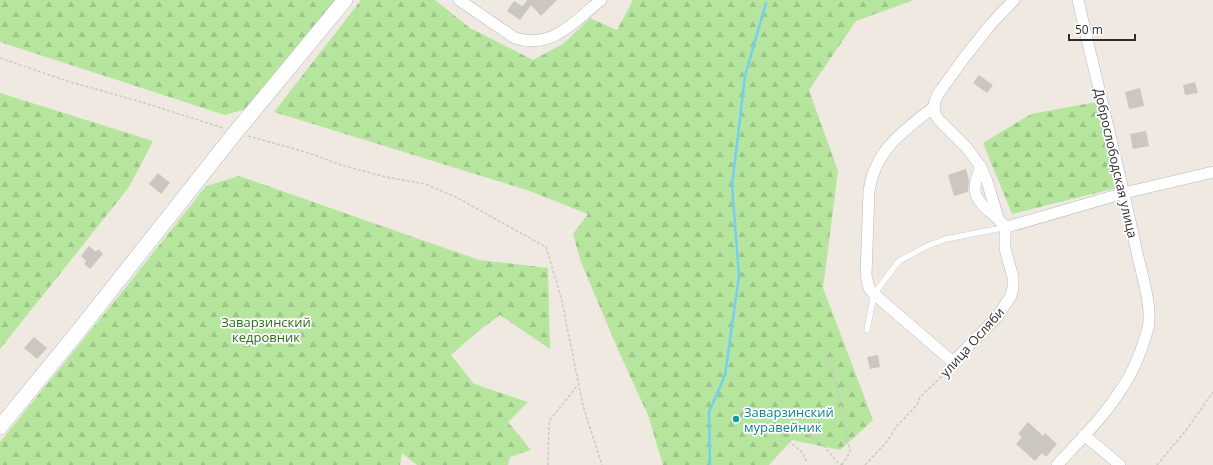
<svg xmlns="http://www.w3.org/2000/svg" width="1213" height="465" font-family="'Open Sans',sans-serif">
	<defs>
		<pattern id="forest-firs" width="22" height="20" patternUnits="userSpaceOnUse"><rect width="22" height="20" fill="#b6e59e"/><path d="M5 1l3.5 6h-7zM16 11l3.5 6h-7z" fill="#9dc588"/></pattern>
	</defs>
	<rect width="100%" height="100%" fill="#efe9e1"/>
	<g fill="url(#forest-firs)">
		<path d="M0,0h336l-90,109 -21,6 -225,-73z"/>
		<path d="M361,0h74l35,28 63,32 30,-16 27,-26 27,12 16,-30h281l-58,21 -47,69 29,81 -15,117 50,132 -33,30 -48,-10 -23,25h-106l-15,-50 -29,-63 -38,-90 -8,-28 15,-20 -61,-24 -253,-78z"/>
		<path d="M0,93l153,48 -24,46 -129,162z"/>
		<path d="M1096,102l20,86 -104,26 -29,-71 48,-29z"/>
		<path d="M239,176l240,84 69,8 2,81 -50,-34 -19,14 -30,26 23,29 54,18 -20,20 23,28 -21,7 -2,8h-91l-15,-12 -2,12h-400v-23l126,-155 80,-101z"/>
	</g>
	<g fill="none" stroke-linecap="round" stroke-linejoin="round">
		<path stroke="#75cff0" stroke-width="2.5" d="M710,465l-1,-53 16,-37 14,-99 -7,-90 13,-110 21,-73"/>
	</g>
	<g fill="#cbc7bf">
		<path d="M526,0h31l-16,16 -10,-11 -11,15 -13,-9 7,-10 8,5 5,-5z"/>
		<path d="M979,75l14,10 -6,8 -14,-10z"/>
		<path d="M1195,82l3,11 -13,2 -2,-10z"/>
		<path d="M1140,88l4,18 -15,3 -4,-17z"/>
		<path d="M1146,131l3,15 -16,3 -3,-15z"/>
		<path d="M966,169l3,11 -1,12 -14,4 -6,-21z"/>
		<path d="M158,173l12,10 -9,11 -12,-10z"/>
		<path d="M89,246l7,6 2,-3 5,5 -13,15 -6,-5 2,-3 -5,-5z"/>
		<path d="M34,337l13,11 -10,11 -13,-11z"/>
		<path d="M878,355l2,12 -10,2 -3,-12z"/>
		<path d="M1028,422l15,14 2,-3 12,11 -11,13 -4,-4 -7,8 -19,-17 6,-7 -4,-3z"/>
	</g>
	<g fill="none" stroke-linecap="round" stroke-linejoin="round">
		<defs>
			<path id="lane" d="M867,330l7,-36 25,-33 28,-15 19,-7 61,-12"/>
			<g id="street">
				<path d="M459,0l56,38c37,12 60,-17 86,-38"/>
				<path d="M934,107c-31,24 -59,43 -65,84l-3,84 3,13 5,6 79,68 44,-45 14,-21 2,-8v-11l-8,-28v-17l2,-5c-5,-3 -8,-7 -12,-11 -20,-16 -26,-24 -14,-49"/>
				<path d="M998,218l-11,-37 -6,-14 -15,-20 -27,-27 -4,-6 -1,-7 1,-6 3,-7 26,-36 27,-34 23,-24"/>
				<path d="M1007,227l117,-34 89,-21"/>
				<path d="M1084,435l36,30"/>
				<path d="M1057,465c22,-24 46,-47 63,-74 13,-18 22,-41 28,-63 5,-22 -8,-59 -12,-80 -18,-83 -39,-165 -58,-248"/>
			</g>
			<path id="secondary" d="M0,427l77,-94 158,-200 110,-133"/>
		</defs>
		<use href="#lane" stroke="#b4b7c1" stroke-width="6"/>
		<use href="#street" stroke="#b4b7c1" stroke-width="12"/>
		<use href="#secondary" stroke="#b4b7c1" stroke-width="16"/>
		<g stroke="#c9c9c9" stroke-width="1.5" stroke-dasharray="3 2" stroke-linecap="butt">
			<path d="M0,58l67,23 78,22 78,25"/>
			<path d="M248,136l61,17 32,12 45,12 39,7 31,13 90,50 15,50 22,109 19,59"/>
			<path d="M821,350l6,5 10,32 7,31 6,34 -8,13"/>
			<path d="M734,415l9,-8 14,7 12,11 22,-1 32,21 15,18 5,2"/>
			<path d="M769,425l34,28 4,10"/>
			<path d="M548,465l1,-44 29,-36"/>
			<path d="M865,465l20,-21 12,-18 20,-21 3,-8 17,-16 10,-11"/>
			<path d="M1157,465l30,-36 26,-37"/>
		</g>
		<use href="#lane" stroke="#fff" stroke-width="5.5"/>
		<use href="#street" stroke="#fff" stroke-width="11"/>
		<use href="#secondary" stroke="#fff" stroke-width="15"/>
	</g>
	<circle fill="#0f9aa8" stroke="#fff" stroke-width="1.5" cx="736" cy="419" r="4"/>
	<g text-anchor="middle" stroke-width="3.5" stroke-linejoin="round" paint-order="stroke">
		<g font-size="13" fill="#2e2e2e" stroke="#fff">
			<text transform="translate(1116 163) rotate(77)" y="5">Доброслободская улица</text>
			<text transform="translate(972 342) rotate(-48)" y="5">улица Осляби</text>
		</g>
		<g font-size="13" fill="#2c6e1b" stroke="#fff">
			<text x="266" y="327">Заварзинский<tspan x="266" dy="15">кедровник</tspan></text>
		</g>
		<g font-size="13" fill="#0d838f" stroke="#fff" text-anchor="start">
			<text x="744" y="417">Заварзинский<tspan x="744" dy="15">муравейник</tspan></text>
		</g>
	</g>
	<path d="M1069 34v6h66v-6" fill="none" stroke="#2e2e2e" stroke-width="2"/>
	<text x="1075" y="34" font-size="12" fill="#2e2e2e" stroke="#ffffff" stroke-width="3" paint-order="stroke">50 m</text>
</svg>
